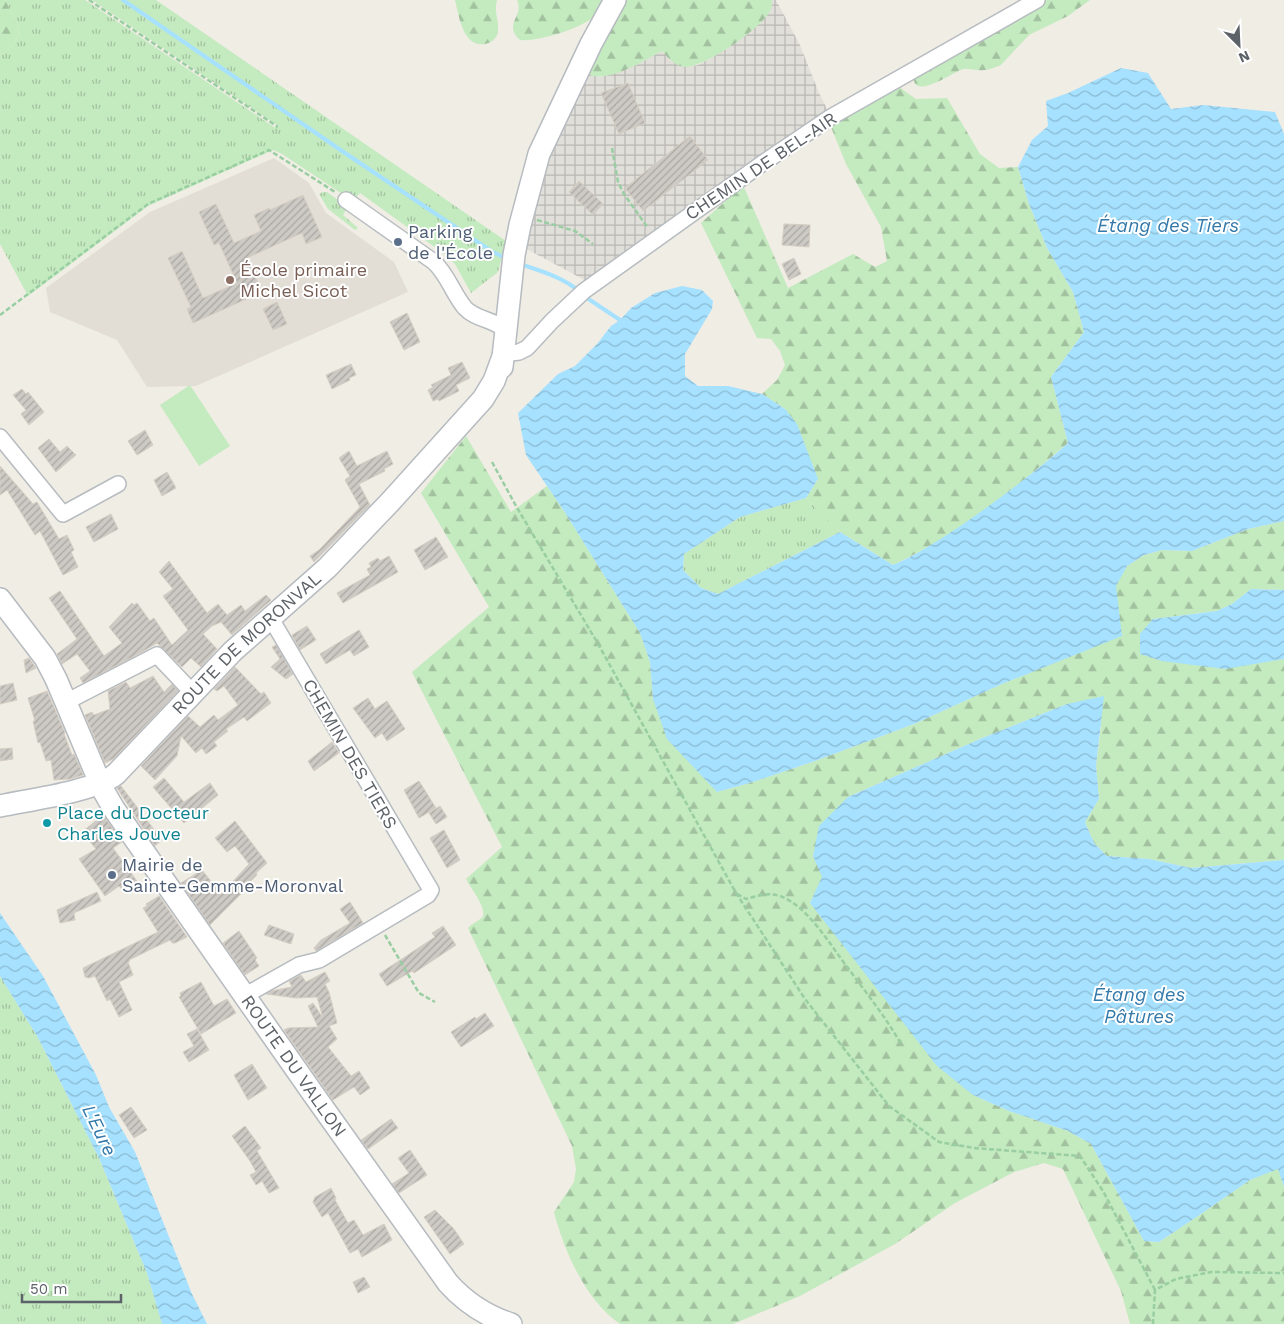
<svg xmlns="http://www.w3.org/2000/svg" width="1284" height="1324" font-family="'Work Sans',sans-serif">
	<defs>
		<pattern id="industrial-grid" width="8" height="8" patternUnits="userSpaceOnUse" patternTransform="scale(1.25)"><rect width="8" height="8" fill="#e1dfd9"/><path d="M0 4h8M4 0v8" fill="none" stroke="#bab8b4"/></pattern>
		<pattern id="grass-tufts" width="24" height="20" patternUnits="userSpaceOnUse" patternTransform="scale(1.25)"><rect width="24" height="20" fill="#c4eabf"/><path d="M3 7l-1-3M5 7V3M7 7l1-3M15 17l-1-3M17 17v-4M19 17l1-3" fill="none" stroke="#a2c19f"/></pattern>
		<pattern id="forest-firs" width="22" height="20" patternUnits="userSpaceOnUse" patternTransform="scale(1.25)"><rect width="22" height="20" fill="#c4eabf"/><path d="M5 1l3.5 6h-7zM16 11l3.5 6h-7z" fill="#a2c19f"/></pattern>
		<pattern id="water-waves" width="16" height="10" patternUnits="userSpaceOnUse" patternTransform="scale(1.25)"><rect width="16" height="10" fill="#a6e1ff"/><path d="M0 5q4-4 8 0t8 0" fill="none" stroke="#8abad2"/></pattern>
		<pattern id="building-hatch" width="6" height="6" patternUnits="userSpaceOnUse" patternTransform="scale(1.25)"><rect width="6" height="6" fill="#cdc9c4"/><path d="M-1 1l2-2M0 6l6-6M5 7l2-2" fill="none" stroke="#aaa7a3"/></pattern>
	</defs>
	<rect width="100%" height="100%" fill="#f0ede5"/>
	<path fill="url(#industrial-grid)" d="M772,0h4l24,45 19,48 9,18 -238,172 -69,-37 20,-75 46,-97 13,3 14,-4 22,-8 26,-14 8,9 17,7 11,-2 27,-15 38,-30 7,-9z"/>
	<path fill="#e3ded5" d="M274,158l35,25 17,30 68,49 14,30 -212,94 -49,1 -30,-47 -67,-28 -4,-24 104,-76z"/>
	<g fill="url(#grass-tufts)">
		<path d="M5,0h80l189,127h6l-188,-127h64l350,241 -8,31 -27,21 -16,-29 -12,-11 -83,-60 -7,8 -71,-47 -9,-4 -125,56 -120,90 -28,-52v-188c29,-21 19,-29 5,-56z"/>
		<path d="M323,192h4l21,15 -5,8 15,13 -3,2 -27,-21 -9,-15z"/>
		<path d="M806,498l34,34 -122,62 -17,-6 -18,-18 1,-16 56,-37z"/>
		<path d="M0,976l37,60 62,122 48,115 15,51h-162z"/>
	</g>
	<g fill="url(#forest-firs)">
		<path d="M0,0h5c14,27 24,35 -5,56z"/>
		<path d="M455,0h42c-4,12 4,24 0,35 -2,5 -7,8 -12,9 -22,4 -26,-28 -30,-44z"/>
		<path d="M517,0h91c-5,6 -10,13 -16,18 -13,11 -55,24 -72,22 -18,-17 5,-23 -3,-40z"/>
		<path d="M626,0h146c0,4 0,8 -2,11 -8,17 -64,55 -83,56 -11,0 -18,-8 -25,-16 -19,10 -54,33 -75,23l22,-45z"/>
		<path d="M1047,0h43l-22,16 -39,19 -28,30c-7,3 -14,6 -23,5 -5,0 -10,-2 -15,-1 -8,2 -47,30 -49,11 0,-4 4,-6 7,-8z"/>
		<path d="M899,87l17,12 31,-1 33,56 19,14 19,-1 11,37 18,44 26,44 11,40 -33,45 17,66c-51,44 -114,94 -175,122l-53,-33 -34,-34 12,-19 -33,-70 -23,-15 15,-14 8,-15 -5,-14 -9,-12 -14,-1 -56,-115 42,-38 45,103 65,-34 22,13 12,-6 -6,-34 -35,-63 -15,-37z"/>
		<path d="M466,436l45,76 36,-26 17,25 76,122 10,29 3,37 64,93 36,-10 62,-21 99,-37 88,-40 71,-29 54,-89 17,-11 18,-5 30,1 56,-22 36,-8v69l-33,-1 -19,15 -15,7 -64,8 121,40h10v201l-93,8 -42,-9 -42,-3 -13,-13 -9,-21 14,-23 -3,-33 5,-39 -34,-23 -87,35 -132,58 -35,59 10,21 -13,26 163,192 36,16 59,20 23,13 53,97 15,1 39,-26 52,-36 28,-12 6,19v137h-154l-9,-33 -58,-122 -19,-6 -30,9 -59,31 -60,41 -95,52 -67,28h-113c-34,-23 -56,-73 -66,-112l20,-30 2,-13 -4,-23 -104,-218c3,-4 13,-8 15,-12 3,-9 -13,-29 -17,-37l36,-32 -90,-175 77,-65 -68,-114z"/>
	</g>
	<path fill="#c4eabf" d="M190,385l40,61 -31,20 -39,-61z"/>
	<g fill="url(#water-waves)">
		<path d="M1121,68l27,5 23,36 32,-4 72,7 9,22v387l-36,8 -56,22 -30,-1 -18,5 -17,11 -11,20 6,50 -120,48 -88,40 -99,37 -62,21 -36,10 -50,-53 -14,-40 -3,-37 -10,-29 -76,-122 -38,-56 -8,-42 40,-39 17,-8 22,-22 14,-18 9,-6 11,-12 24,-15 27,-7 20,4 11,11 -1,8 -27,45v22l13,10h30l34,8 23,15 12,15 21,55 -12,19 -66,19 -56,37 -1,16 18,18 17,6 122,-62 53,33c24,-10 44,-24 66,-38 38,-26 74,-53 109,-84l-17,-66 33,-45 -11,-40 -26,-44 -18,-44 -11,-37 14,-27 16,-14 -2,-25 22,-8z"/>
		<path d="M1251,589l33,1v69l-59,10 -63,-8 -22,-7v-20l13,-15 64,-8 15,-7z"/>
		<path d="M1104,696l-8,70 3,33 -14,23 9,21 13,13 42,3 42,9 93,-8v327l-6,-18 -28,11 -52,36 -39,26 -15,-1 -53,-97 -23,-13 -59,-20 -36,-16 -36,-29 -127,-163 12,-26 -9,-21 6,-30 29,-29 132,-58 87,-35z"/>
		<path d="M0,913l43,63 53,99 13,32 26,45 57,142 15,30h-45l-15,-51 -48,-115 -62,-122 -37,-60z"/>
	</g>
	<g fill="none" stroke-linecap="round" stroke-linejoin="round">
		<g stroke="#a6e1ff" stroke-width="4">
			<path d="M123,0l216,149 152,102 16,8"/>
			<path d="M520,264c21,7 42,13 59,27"/>
			<path d="M584,296l36,24"/>
		</g>
	</g>
	<g fill="url(#building-hatch)" stroke="#d6cec2">
		<path d="M628,83l17,40 -26,11 -18,-41z"/>
		<path d="M690,136l18,24 -65,51 -18,-23z"/>
		<path d="M579,181l24,23 -10,11 -24,-23z"/>
		<path d="M303,195l19,42 -16,7 -4,-11 -55,25 15,34 -69,31 -6,-14 4,-2 -23,-49 14,-7 21,47 34,-15 -18,-40 -5,2 -15,-33 17,-8 18,39 27,-12 -7,-16 15,-7 1,2z"/>
		<path d="M784,224l26,1 -1,22 -27,-2z"/>
		<path d="M794,258l7,16 -12,6 -7,-16z"/>
		<path d="M277,302l10,22 -14,6 -10,-21z"/>
		<path d="M407,313l13,29 -16,8 -14,-28z"/>
		<path d="M462,362l8,16 -14,7 3,6 -20,10 -1,-2 -5,2 -5,-11 5,-3 -2,-2 20,-10 -3,-7z"/>
		<path d="M351,364l5,11 -7,3 1,2 -18,9 -6,-14z"/>
		<path d="M22,389l4,5 2,-2 16,20 -15,13 -8,-11 5,-4 -13,-15z"/>
		<path d="M145,430l8,15 -16,10 -9,-14z"/>
		<path d="M49,439l11,13 7,-6 9,9 -20,17 -18,-24z"/>
		<path d="M349,451l8,15 30,-15 6,13 -9,5 1,2 -26,13 11,21 -56,57 -4,-6 9,-6 41,-43 -15,-27 5,-4 -11,-18z"/>
		<path d="M0,466l33,38 4,-2 22,37 8,-4 7,15 -3,2 7,15 -15,8 -23,-44 -5,4 -28,-45 -7,5z"/>
		<path d="M167,472l9,16 -14,8 -8,-16z"/>
		<path d="M111,514l7,15 -24,13 -8,-15z"/>
		<path d="M436,537l12,20 -23,13 -11,-20z"/>
		<path d="M389,556l9,16 -55,31 -6,-10 33,-18 -3,-6 4,-2 -2,-4 9,-5 2,3z"/>
		<path d="M169,561l38,52 11,-9 9,11 14,-10 4,6 21,-16 5,5 -39,35 -11,-13 -9,4 -9,8 14,15 -16,18 -10,-9 -9,9 -25,-24 -15,9 -59,31 -3,-5 10,-7 -13,-17 -15,10 -5,-10 20,-15 -28,-41 11,-7 44,65 18,-13 -13,-16 23,-24 2,2 3,-2 13,18 4,-3 18,27 16,-15 -25,-34 10,-7 -14,-17z"/>
		<path d="M307,626l9,14 -16,10 -8,-15z"/>
		<path d="M359,630l10,17 -15,9 -4,-6 -24,14 -6,-10z"/>
		<path d="M276,645l17,29 -7,5 -15,-12 9,-8 -8,-12z"/>
		<path d="M29,658l7,10 -10,5 -2,-13z"/>
		<path d="M235,667l26,27 3,-2 7,11 -24,18 -3,-4 -18,12 2,2 -14,11 3,4 -11,8 -4,-6 -6,5 -15,-17 -4,20 -22,24 -14,-14 47,-50 12,11 14,-12 4,5 20,-15 -14,-19 -7,5 -3,-2z"/>
		<path d="M153,676l11,16 8,-8 6,7 -65,68 -8,4 -20,-48 7,-3 2,3 16,-6 -2,-18 18,-9 4,6z"/>
		<path d="M13,683l4,17 -17,4v-18z"/>
		<path d="M47,691l18,42 -1,1 8,21 2,-1 9,21 -13,4 -16,1 -3,-20 -5,1 -6,-19 -2,1 -5,-22h2l-7,-23z"/>
		<path d="M368,698l7,11 12,-8 18,28 -18,12 -5,-8 -7,5 -22,-30z"/>
		<path d="M332,742l7,11 -25,18 -6,-10z"/>
		<path d="M12,748l1,11 -13,2v-12z"/>
		<path d="M164,778l20,24 26,-19 8,12 -34,28 -31,-36z"/>
		<path d="M419,781l17,27 -17,10 -15,-28z"/>
		<path d="M121,786l41,54 -7,6 -38,-58z"/>
		<path d="M440,806l7,11 -11,7 -7,-11z"/>
		<path d="M103,815l19,27 -9,6 26,36 -16,7 -4,-5 -14,10 -26,-37 17,-10 -14,-17z"/>
		<path d="M235,821l32,42 -11,10 1,2 -17,16 2,2 -32,32 -29,-42 21,-13 19,24 28,-30 -14,-18 -8,6 -12,-14z"/>
		<path d="M444,830l16,30 -13,8 -17,-30z"/>
		<path d="M97,892l4,9 -27,12 1,7 -15,3 -3,-13z"/>
		<path d="M159,896l28,41 -12,6h-3l-2,-3 -41,20 1,1 -2,1 5,13 -14,7 13,28 -13,7 -9,-18 -3,2 -12,-25 -6,2 -4,-1 -2,-9 75,-36 -15,-24 4,-2 -1,-2z"/>
		<path d="M350,902l13,21 -47,28 -2,-3 7,-8 29,-17 -10,-14z"/>
		<path d="M269,925l25,9 -3,10 -27,-9z"/>
		<path d="M443,926l13,19 -42,28 -2,-2 -25,15 -8,-12 56,-37 -3,-4z"/>
		<path d="M239,931l18,27 -2,2 4,6 -14,9 -22,-32z"/>
		<path d="M325,972l5,9 -5,3 4,8 8,31 -8,3 8,13 -9,8 23,29 8,-5 11,17 -10,7 -6,-8 -21,13 -49,-70 4,-2 30,-1 -10,-21 5,-3 10,15 -6,-21 -21,1 -30,-4 5,-3 21,-4 -3,-6 12,-6 5,7z"/>
		<path d="M201,982l13,24 13,-7 9,14 -35,21 -22,-37 2,-1 -1,-3z"/>
		<path d="M485,1013l9,13 -33,21 -10,-15 24,-15 1,2z"/>
		<path d="M197,1029l12,21 -20,12 -6,-10 11,-6 -7,-12z"/>
		<path d="M252,1064l15,24 -19,12 -14,-25z"/>
		<path d="M131,1107l16,23 -13,8 -15,-23z"/>
		<path d="M391,1119l7,9 -30,21 -7,-9z"/>
		<path d="M245,1126l16,22 -4,3 22,37 -10,5 -7,-12 -6,4 -6,-10 6,-3 -6,-11 -18,-25z"/>
		<path d="M410,1150l17,25 -28,18 -7,-9 17,-11 -11,-15z"/>
		<path d="M331,1188l5,10 -1,2 13,23 6,-3 9,15 21,-11 8,16 -30,17 -4,-8 -8,4 -22,-40 -6,4 -9,-15 2,-5z"/>
		<path d="M435,1210l19,19 10,15 -14,10 -26,-37z"/>
		<path d="M364,1277l6,10 -12,6 -5,-11z"/>
	</g>
	<g fill="none" stroke-linecap="round" stroke-linejoin="round">
		<defs>
			<g id="street">
				<path d="M346,200l88,62c14,13 19,32 31,46 11,12 30,11 41,23"/>
				<path d="M504,354l15,-2 8,-4 25,-27 32,-30 176,-126 71,-48 206,-117"/>
				<path d="M0,437l63,77 55,-30"/>
				<path d="M66,702l91,-47 35,37"/>
				<path d="M244,996l55,-31 20,-5 109,-65 3,-5 -161,-273"/>
			</g>
			<g id="secondary">
				<path d="M502,367l12,-112 6,-30 19,-71 52,-110 24,-44"/>
				<path id="s1" d="M0,599l45,59 11,21 47,111 11,19 200,286 134,188c17,19 38,33 63,41"/>
				<path id="s2" d="M0,806c28,-6 96,-15 116,-32l117,-123 94,-83 64,-67 92,-102 11,-18 10,-27"/>
			</g>
		</defs>
		<use href="#street" stroke="#b7bcc0" stroke-width="18"/>
		<use href="#secondary" stroke="#b6bbc0" stroke-width="24"/>
		<g stroke="#99cea2" stroke-width="2.5" stroke-dasharray="5 2.5" stroke-linecap="butt">
			<path d="M89,0l189,127"/>
			<path d="M612,148l6,34 6,12 24,34"/>
			<path d="M537,220l38,11 18,13"/>
			<path d="M0,315l148,-111 121,-54 66,42"/>
			<path d="M492,462l24,44 81,136 139,251 69,106 84,107 50,36 35,6 106,8 23,35 52,99"/>
			<path d="M737,894l9,5c11,-3 22,-7 34,-3 28,10 50,49 68,72 19,26 37,48 53,76"/>
			<path d="M385,935l34,58 16,9"/>
			<path d="M1153,1324l2,-34 21,-11 35,-7 73,1"/>
		</g>
		<use href="#street" stroke="#fff" stroke-width="15"/>
		<use href="#secondary" stroke="#fff" stroke-width="21"/>
	</g>
	<g fill="#5c6f8a" stroke="#fff" stroke-width="2">
		<circle cx="398" cy="242" r="5"/>
		<circle cx="112" cy="875" r="5"/>
	</g>
	<circle fill="#8d6e63" stroke="#fff" stroke-width="2" cx="230" cy="280" r="5"/>
	<circle fill="#0f9aa8" stroke="#fff" stroke-width="2" cx="47" cy="823" r="5"/>
	<g text-anchor="middle" stroke-width="4" stroke-linejoin="round" paint-order="stroke">
		<g font-size="18" fill="#5c6267" stroke="#fff">
			<text transform="translate(761 166) rotate(-34)" y="6">CHEMIN DE BEL-AIR</text>
			<text dy="6" stroke="none"><textPath href="#s2" startOffset="306">ROUTE DE MORONVAL</textPath></text>
			<text transform="translate(350 754) rotate(60)" y="6">CHEMIN DES TIERS</text>
			<text dy="6" stroke="none"><textPath href="#s1" startOffset="554">ROUTE DU VALLON</textPath></text>
		</g>
		<g font-size="18" fill="#4e5e75" stroke="#fff" text-anchor="start">
			<text x="408" y="238">Parking<tspan x="408" dy="21">de l'École</tspan></text>
			<text x="122" y="871">Mairie de<tspan x="122" dy="21">Sainte-Gemme-Moronval</tspan></text>
		</g>
		<g font-size="18" fill="#785e54" stroke="#fff" text-anchor="start">
			<text x="240" y="276">École primaire<tspan x="240" dy="21">Michel Sicot</tspan></text>
		</g>
		<g font-size="18" fill="#0d838f" stroke="#fff" text-anchor="start">
			<text x="57" y="819">Place du Docteur<tspan x="57" dy="21">Charles Jouve</tspan></text>
		</g>
		<g font-size="19" font-style="italic" fill="#3379a9" stroke="#fff">
			<text x="1168" y="232">Étang des Tiers</text>
			<text x="1139" y="1001">Étang des<tspan x="1139" dy="22">Pâtures</tspan></text>
			<text transform="translate(100 1130) rotate(64)" y="7">L'Eure</text>
		</g>
	</g>
	<g transform="translate(1239 45) rotate(156)" stroke="#ffffff" stroke-width="4" paint-order="stroke">
	<path d="M0-4L9 19L0 12L-9 19Z" fill="#5c6267"/>
	<text y="-8" font-size="14" font-weight="bold" text-anchor="middle" fill="#5c6267">N</text>
	</g>
	<path d="M22 1294v8h99v-8" fill="none" stroke="#5c6267" stroke-width="2.5"/>
	<text x="30" y="1294" font-size="15" fill="#5c6267" stroke="#ffffff" stroke-width="4" paint-order="stroke">50 m</text>
</svg>
